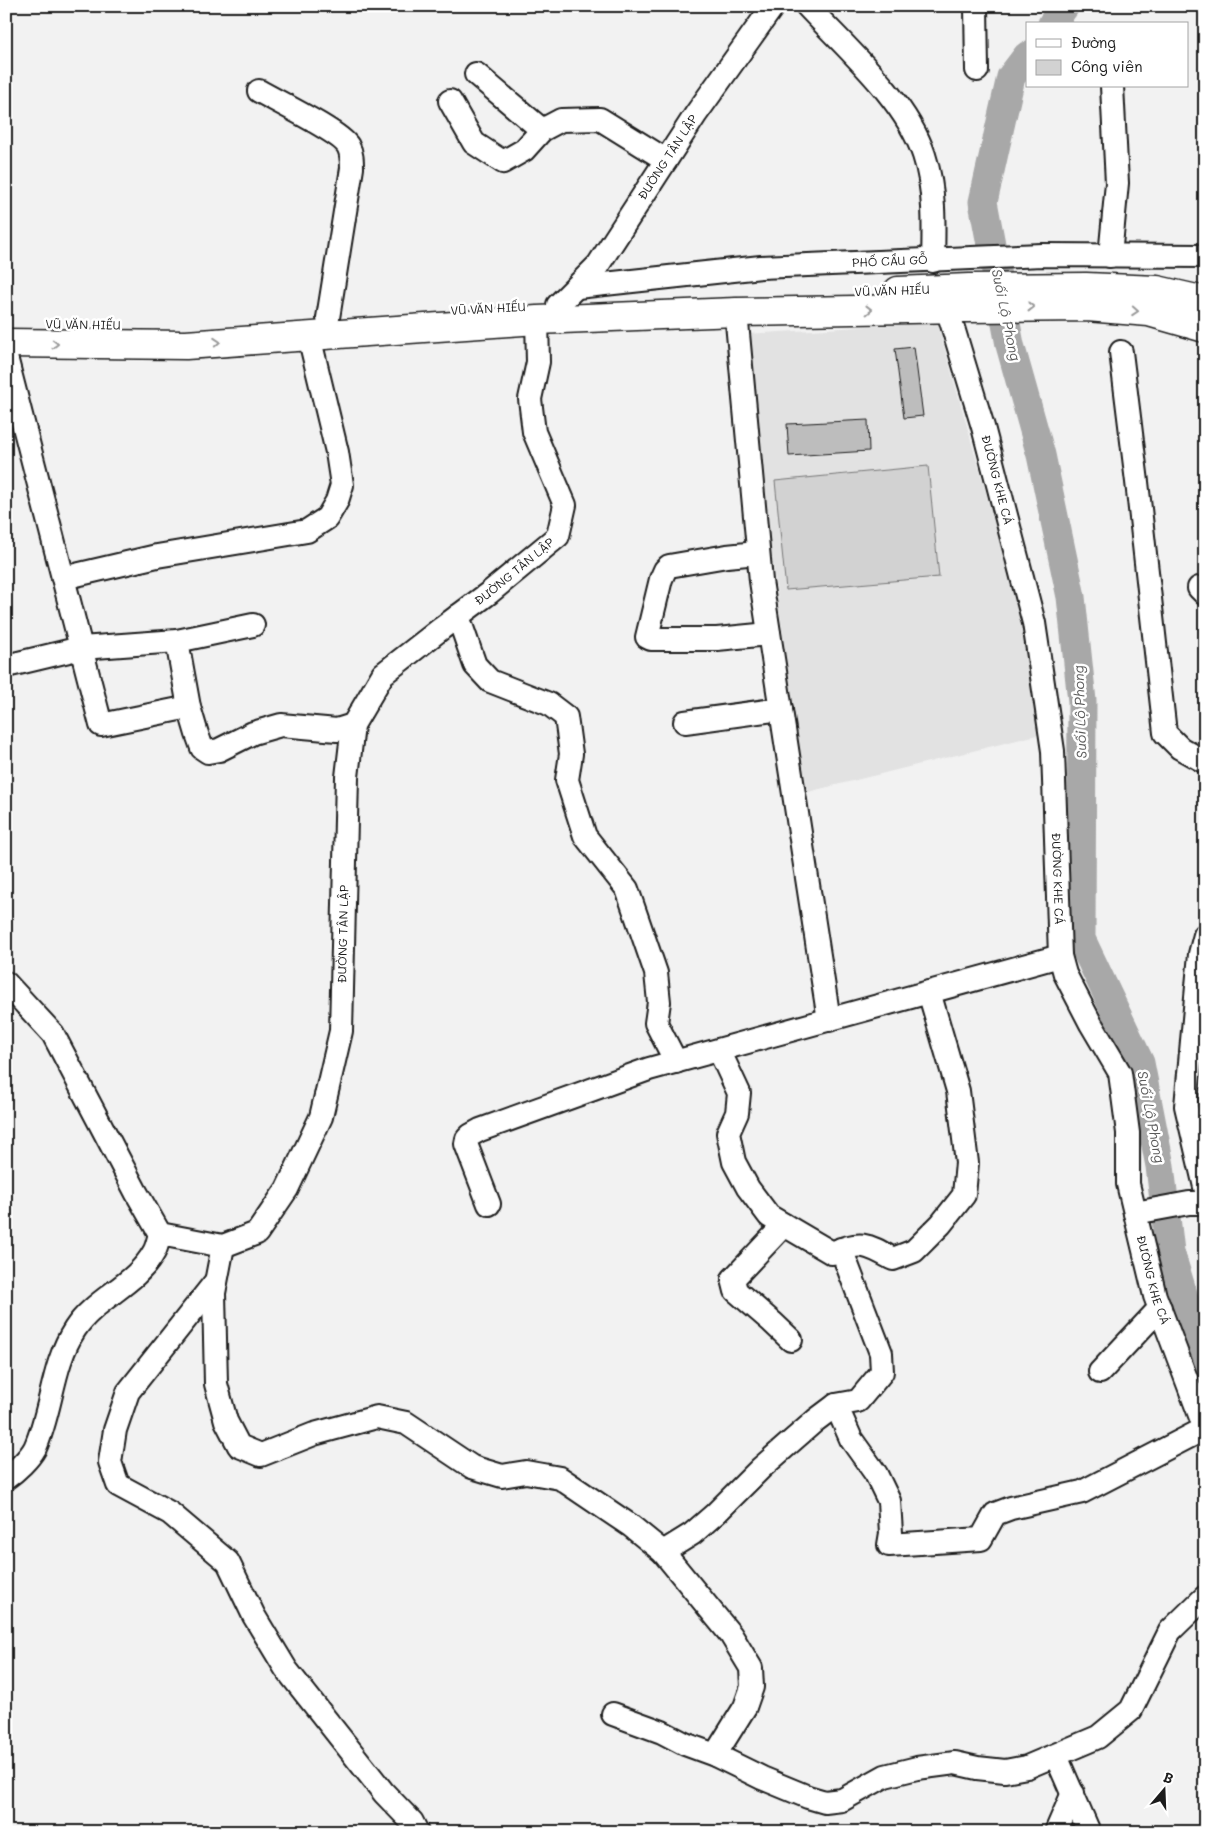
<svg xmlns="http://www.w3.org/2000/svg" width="1211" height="1838" font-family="Mali,sans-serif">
	<rect width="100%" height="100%" fill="#f2f2f2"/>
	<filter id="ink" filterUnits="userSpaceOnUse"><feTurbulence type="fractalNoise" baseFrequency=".02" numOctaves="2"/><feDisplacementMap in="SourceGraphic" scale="10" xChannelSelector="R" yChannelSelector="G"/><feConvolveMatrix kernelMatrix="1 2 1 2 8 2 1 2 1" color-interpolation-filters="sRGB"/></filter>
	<g filter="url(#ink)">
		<path fill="#e2e2e2" d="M937,322l79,274 19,91 6,47 -237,59 -45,-332 -12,-127z"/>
		<path fill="#d2d2d2" stroke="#777" d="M928,466l11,111 -153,13 -11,-109z"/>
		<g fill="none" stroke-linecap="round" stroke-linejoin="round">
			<g stroke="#a8a8a8" stroke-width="29">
				<path d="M1052,24l13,-18"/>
				<path d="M1027,56l-16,21 -28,125 27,143 31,110 30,142 11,104 -1,238 59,124 20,103 10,86 35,113"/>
			</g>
		</g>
		<g fill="#bdbdbd" stroke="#1c1c1c">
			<path d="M914,347l9,69 -19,2 -9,-69z"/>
			<path d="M868,420l1,31 -80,5 -2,-32z"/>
		</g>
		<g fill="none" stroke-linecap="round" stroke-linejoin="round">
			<defs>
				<g id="minor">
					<path d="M807,6c39,42 99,94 117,149 11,33 10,71 9,106"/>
					<path d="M976,6l1,64"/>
					<path d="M476,74l66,56"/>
					<path d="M259,91c17,10 81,41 89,55 4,7 4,15 4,22l-24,150"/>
					<path d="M450,101l24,42 29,19 21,-12 18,-20 19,-10 39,-1 66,41"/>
					<path d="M1110,256l7,-73 -5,-97"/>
					<path id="s1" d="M577,287l184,-20 281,-12 163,1"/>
					<path id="s2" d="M558,305l40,-40 98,-151 77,-108"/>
					<path id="s3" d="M947,308l36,119 51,196 19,128 7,205 5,18 26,50 29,49 8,60v51l27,112 46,122 4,16"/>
					<path d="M736,312l25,269 68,439"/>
					<path d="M1121,352l16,130 28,251 15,15 25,14"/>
					<path d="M6,357l95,368 88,-18"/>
					<path d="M757,553l-30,3 -58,10 -4,4 -4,9 -14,58 4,2h66l52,-5"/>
					<path d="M63,578l94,-22 150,-25 20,-13 10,-17 5,-16 -5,-33 -28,-116"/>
					<path d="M1199,588l6,6"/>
					<path d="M458,616l17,49 15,16 59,23 17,13 5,37 -4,26 18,56 42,53 29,84 3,29 -3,21 20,39"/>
					<path d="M177,641l12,66 8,27 5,14 6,4 11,-2 34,-17 28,-8 56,5 16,-5"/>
					<path d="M6,666l75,-18 96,-7 76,-16"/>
					<path d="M685,722l96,-13"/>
					<path d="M1205,935l-5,19 -14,152 19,81"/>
					<path id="s4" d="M6,983l47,51 83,158 24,42 63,12 34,-13 30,-44 34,-72 20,-86 6,-254 6,-52 30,-51 59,-46 47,-35 69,-57 7,-31 -31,-73 -4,-33 8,-37 -1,-42"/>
					<path d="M719,1050l20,43 -2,20 -9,20 6,29 14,26 21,28 63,37c29,-13 36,-8 61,6l21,-8 27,-27 23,-29 3,-32 -9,-72 -29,-99"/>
					<path d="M489,1204l-23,-60 1,-5 4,-4 9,-5 169,-61 411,-113"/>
					<path d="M1135,1213l54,-10h16"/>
					<path d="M784,1225l-51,54 3,12 36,31 19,18"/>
					<path d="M223,1246l-9,47 2,91 10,37 13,25 22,9 53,-21 63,-17 29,6 66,44 30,9 24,-4 34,6 71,48 32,26 68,83 20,33 1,19 -7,20 -30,48"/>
					<path d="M841,1249l40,104 1,19 -24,29 -22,4 15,34 25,35 13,27 2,32 -2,12 92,-6 14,-25 16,-6 71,-16 122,-63"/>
					<path d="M216,1281l-88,111 -13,38 -5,32 8,23 52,28 58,49 26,54 32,53 98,124 28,29 5,10"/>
					<path d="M1100,1372l60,-64"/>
					<path d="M6,1478c10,-7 23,-19 29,-30 17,-38 17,-84 40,-119 20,-31 61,-44 79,-77 3,-5 4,-12 6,-18"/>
					<path d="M663,1552l29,-18 23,-20 46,-46 55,-48 20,-15"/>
					<path d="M613,1714l49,18 23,12 30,11 47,23 46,19 17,5 17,-2 43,-24 32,-8 38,-5 22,5 28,3 22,-4 71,-30 33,-27 39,-79 35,-34"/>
					<path d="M1056,1756l33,76"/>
					<path d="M1056,1832l17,-39"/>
				</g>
				<g id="major">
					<path d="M898,291l71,-3 117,-1 71,3 48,11"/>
					<path d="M6,343l180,2 351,-25 199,-8 229,-4 122,-1 62,5 56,16"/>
				</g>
			</defs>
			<use href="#minor" stroke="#1c1c1c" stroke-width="26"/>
			<use href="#major" stroke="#1c1c1c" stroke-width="31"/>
			<use href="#minor" stroke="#fff" stroke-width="22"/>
			<use href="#major" stroke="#fff" stroke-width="28"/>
		</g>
		<defs><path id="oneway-chevron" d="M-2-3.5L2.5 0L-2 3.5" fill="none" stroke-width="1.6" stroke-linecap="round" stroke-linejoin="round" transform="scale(1.25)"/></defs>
		<g stroke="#999">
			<use href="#oneway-chevron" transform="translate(1031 307)"/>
			<use href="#oneway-chevron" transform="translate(869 310) rotate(-1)"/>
			<use href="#oneway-chevron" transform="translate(1135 311) rotate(4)"/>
			<use href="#oneway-chevron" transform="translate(217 342) rotate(-4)"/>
			<use href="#oneway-chevron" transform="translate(55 344)"/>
		</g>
	</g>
	<g text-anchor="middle" stroke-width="5" stroke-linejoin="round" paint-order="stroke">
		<g font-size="12" fill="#1c1c1c" stroke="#fff">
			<text dy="4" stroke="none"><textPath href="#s2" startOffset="185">ĐƯỜNG TÂN LẬP</textPath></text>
			<text dy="4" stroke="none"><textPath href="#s1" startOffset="314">PHỐ CẦU GỖ</textPath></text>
			<text transform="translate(892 291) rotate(-2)" y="4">VŨ VĂN HIẾU</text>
			<text transform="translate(488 309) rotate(-3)" y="4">VŨ VĂN HIẾU</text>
			<text transform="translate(83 325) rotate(1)" y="4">VŨ VĂN HIẾU</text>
			<text dy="4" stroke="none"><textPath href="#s3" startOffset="179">ĐƯỜNG KHE CÁ</textPath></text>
			<text dy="4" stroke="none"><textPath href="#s4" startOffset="1150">ĐƯỜNG TÂN LẬP</textPath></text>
			<text dy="4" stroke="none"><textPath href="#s3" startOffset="584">ĐƯỜNG KHE CÁ</textPath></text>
			<text dy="4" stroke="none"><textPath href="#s4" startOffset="715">ĐƯỜNG TÂN LẬP</textPath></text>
			<text dy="4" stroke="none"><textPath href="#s3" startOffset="1004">ĐƯỜNG KHE CÁ</textPath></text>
		</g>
		<g font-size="14" font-style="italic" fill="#5b5b5b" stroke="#fff">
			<text transform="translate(1006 315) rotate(78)" y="5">Suối Lộ Phong</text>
			<text transform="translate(1080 712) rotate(-92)" y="5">Suối Lộ Phong</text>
			<text transform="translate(1151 1117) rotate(79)" y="5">Suối Lộ Phong</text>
		</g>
	</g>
	<rect width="1211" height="1838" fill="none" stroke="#fff" stroke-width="25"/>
	<rect x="12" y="12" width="1186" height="1813" fill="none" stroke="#1c1c1c" stroke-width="2" filter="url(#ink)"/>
	<rect x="1026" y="22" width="162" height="65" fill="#ffffff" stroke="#a4a4a4"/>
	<rect x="1036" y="39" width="25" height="8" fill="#ffffff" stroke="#a4a4a4"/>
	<text x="1071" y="48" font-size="15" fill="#1c1c1c">Đường</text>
	<rect x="1036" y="60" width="25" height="15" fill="#d2d2d2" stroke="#a4a4a4"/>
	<text x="1071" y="72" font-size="15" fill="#1c1c1c">Công viên</text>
	<g transform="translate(1164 1790) rotate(19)" stroke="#ffffff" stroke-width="4" paint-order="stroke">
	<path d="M0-4L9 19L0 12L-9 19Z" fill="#1c1c1c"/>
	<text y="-8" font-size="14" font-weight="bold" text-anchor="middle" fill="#1c1c1c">B</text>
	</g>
</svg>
